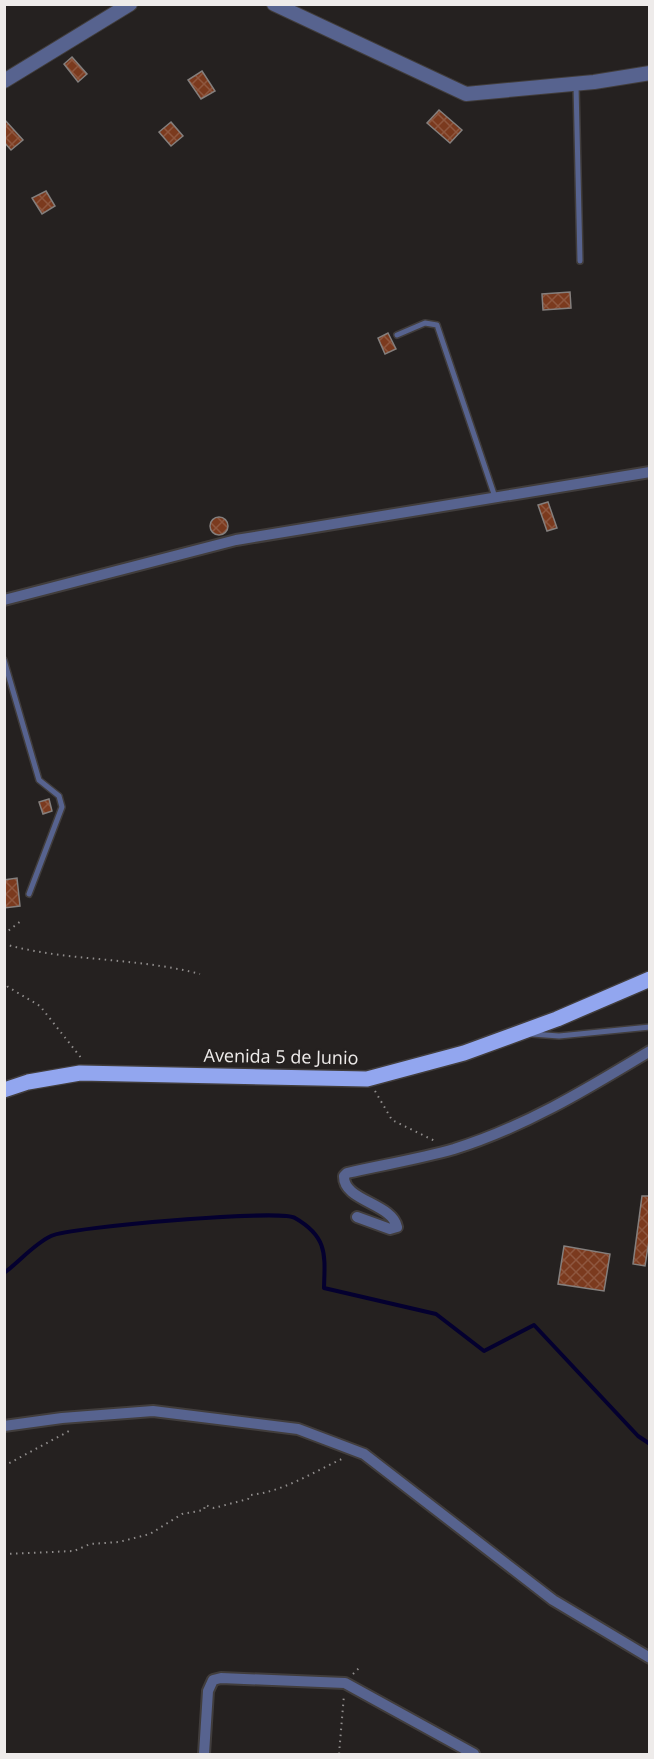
<svg xmlns="http://www.w3.org/2000/svg" width="654" height="1759" font-family="'Open Sans',sans-serif">
	<defs>
		<pattern id="building-cross-hatch" width="8" height="8" patternUnits="userSpaceOnUse" patternTransform="scale(1.5)"><rect width="8" height="8" fill="#7b3a1e"/><path d="M0 0l8 8M0 8l8-8" fill="none" stroke="#8e573f"/></pattern>
	</defs>
	<rect width="100%" height="100%" fill="#252120"/>
	<g fill="none" stroke-linecap="round" stroke-linejoin="round">
		<path stroke="#04002f" stroke-width="4" d="M4,1273c15,-11 30,-29 47,-37 18,-9 230,-27 244,-18 33,19 30,37 29,70l112,26 48,37 50,-26 104,111 12,8"/>
	</g>
	<g fill="url(#building-cross-hatch)" stroke="#847f7d" stroke-width="1.5">
		<path d="M72,57l15,17 -9,8 -14,-18z"/>
		<path d="M202,71l13,20 -14,8 -13,-19z"/>
		<path d="M439,110l23,20 -12,13 -23,-20z"/>
		<path d="M4,119l19,21 -12,10 -7,-8z"/>
		<path d="M171,122l12,14 -12,10 -12,-14z"/>
		<path d="M46,191l9,15 -13,8 -10,-16z"/>
		<path d="M570,292l1,16 -28,2 -1,-16z"/>
		<path d="M388,333l8,16 -11,5 -7,-16z"/>
		<path d="M548,502l9,26 -10,3 -9,-26z"/>
		<circle cx="219" cy="526" r="9"/>
		<path d="M49,799l3,12 -9,3 -4,-12z"/>
		<path d="M17,878l3,28 -16,2v-28z"/>
		<path d="M642,1196h8v38l-5,32 -12,-2z"/>
		<path d="M564,1246l46,8 -6,37 -46,-7z"/>
	</g>
	<g fill="none" stroke-linecap="round" stroke-linejoin="round">
		<defs>
			<g id="service">
				<path d="M576,85l4,176"/>
				<path d="M397,335l28,-12 12,2 58,172"/>
				<path d="M4,660l35,120 20,16 3,11 -33,87"/>
				<path d="M532,1034l27,2 91,-9"/>
			</g>
			<g id="minor">
				<path d="M4,600l232,-60 414,-68"/>
				<path d="M357,1217l33,12 7,-2c-5,-24 -54,-26 -53,-51l3,-3c35,-8 72,-14 107,-24 71,-22 133,-60 196,-98"/>
				<path d="M4,1426l58,-8 91,-7 145,18 66,25 189,146 97,58"/>
				<path d="M204,1754l4,-63 5,-11 8,-2 124,5 129,71"/>
			</g>
			<g id="tertiary">
				<path d="M274,4l192,90 128,-12 56,-9"/>
				<path d="M4,81l126,-77"/>
			</g>
			<path id="primary" d="M4,1090l24,-8 52,-9 287,6 97,-26 93,-34 93,-40"/>
		</defs>
		<use href="#service" stroke="#413d3c" stroke-width="8"/>
		<use href="#minor" stroke="#413d3c" stroke-width="14"/>
		<use href="#tertiary" stroke="#413d3c" stroke-width="16"/>
		<use href="#primary" stroke="#413d3c" stroke-width="18"/>
		<g stroke="#908d8c" stroke-width="2" stroke-dasharray="1.5 4.5" stroke-linecap="butt">
			<path d="M4,934l17,-13"/>
			<path d="M4,944c64,18 132,13 196,30"/>
			<path d="M4,981l4,6 32,19 42,53"/>
			<path d="M375,1091l17,29 45,22"/>
			<path d="M4,1466l67,-36"/>
			<path d="M4,1554l70,-3 16,-7 29,-2 31,-8 32,-20 22,-4 1,-5 9,3 34,-9 2,-4c33,-3 63,-23 94,-37"/>
			<path d="M353,1674l7,-7"/>
			<path d="M339,1754l5,-59"/>
		</g>
		<use href="#service" stroke="#57638f" stroke-width="5"/>
		<use href="#minor" stroke="#57638f" stroke-width="10"/>
		<use href="#tertiary" stroke="#57638f" stroke-width="14"/>
		<use href="#primary" stroke="#92a6ef" stroke-width="15"/>
	</g>
	<g text-anchor="middle" stroke-width="4.5" stroke-linejoin="round" paint-order="stroke">
		<g font-size="18" fill="#eeebea" stroke="#252120">
			<text transform="translate(281 1057) rotate(1)" y="6">Avenida 5 de Junio</text>
		</g>
	</g>
	<rect width="654" height="1759" fill="none" stroke="#eeebea" stroke-width="12"/>
</svg>
